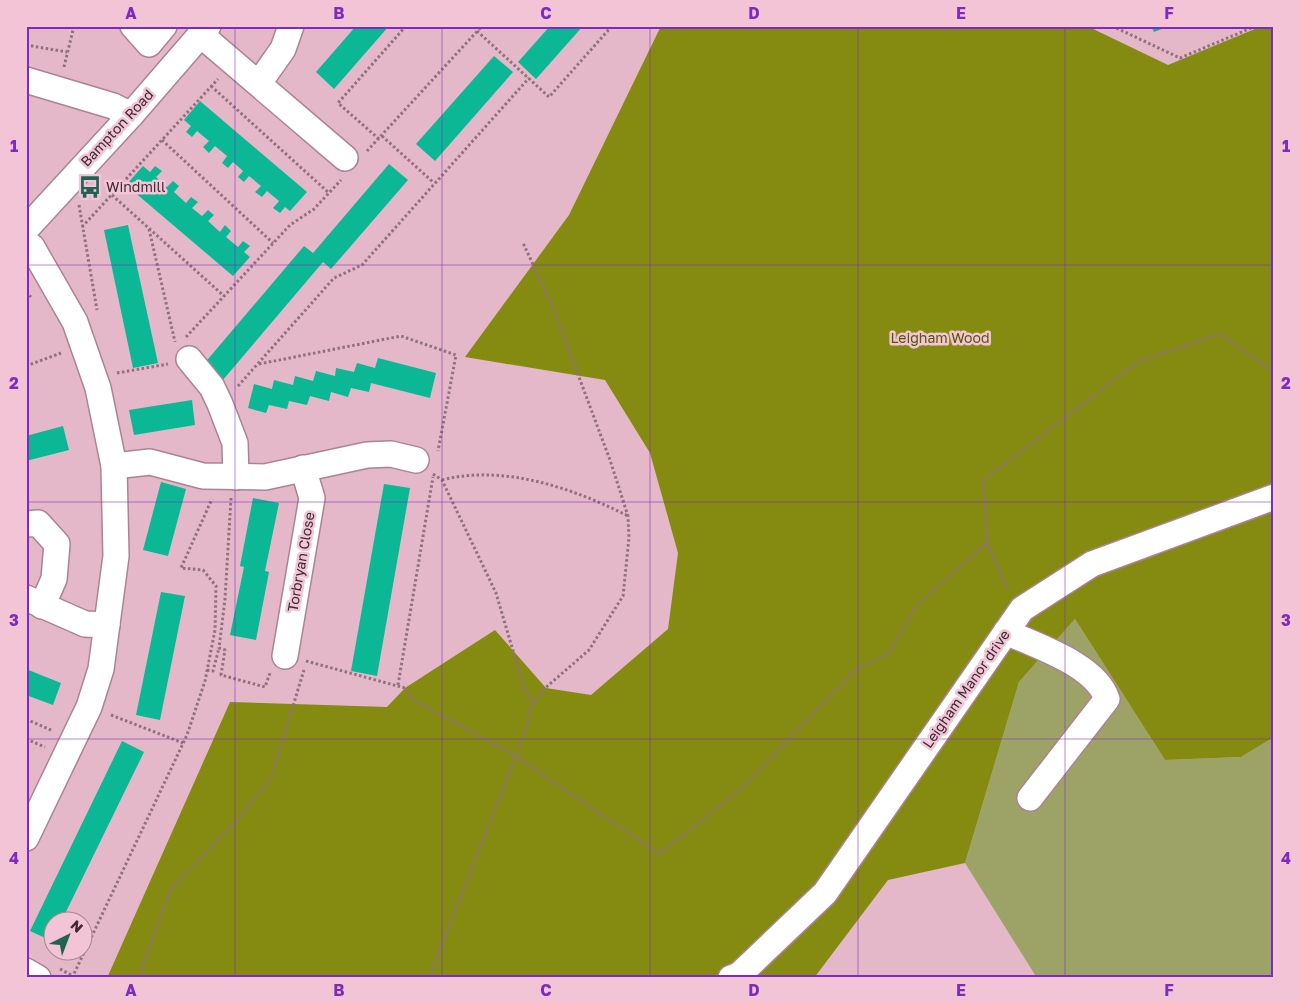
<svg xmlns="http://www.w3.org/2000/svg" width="1300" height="1004" font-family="'Golos Text',sans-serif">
	<rect width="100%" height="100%" fill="#e4b8c9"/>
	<path fill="#9da366" d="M1075,619l90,141 76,-3 33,-20v241h-237l-72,-115 54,-181z"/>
	<path fill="#858b10" d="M661,26h426l81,39 94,-39h12v711l-33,20 -76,3 -90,-141 -56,63 -54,181 -77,17 -74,98h-707l123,-276 157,5 18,-19 90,-58 51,58 45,7 77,-66 10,-76 -28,-100 -45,-73 -140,-23 104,-142z"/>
	<g fill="#0cb796">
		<path d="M356,26h33l-55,63 -18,-17z"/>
		<path d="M550,26h33l-47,53 -18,-17z"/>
		<path d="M1151,26h18l-15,6z"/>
		<path d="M494,56l19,16 -78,89 -19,-17z"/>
		<path d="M200,101l107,91 -17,19 -5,-4 -5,6 -7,-5 6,-7 -12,-10 -5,6 -7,-5 6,-6 -12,-10 -5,6 -6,-5 5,-6 -10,-9 -5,6 -6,-5 5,-7 -12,-10 -6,7 -6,-6 6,-6 -12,-10 -5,6 -6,-5 5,-6 -7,-6z"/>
		<path d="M389,164l19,16 -77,89 -8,-7 -101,119 -19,-16 101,-119 9,7z"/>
		<path d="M143,166l7,6 5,-6 7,5 -6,6 11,10 6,-6 6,5 -5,6 12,11 5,-6 7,5 -6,6 10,8 6,-6 6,5 -6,6 12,11 5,-7 6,6 -5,6 12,10 5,-6 7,5 -6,6 6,5 -17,19 -107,-91z"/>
		<path d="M128,225l30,138 -25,5 -29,-138z"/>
		<path d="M378,358l58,15 -6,25 -59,-15 -2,9 -18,-4 -3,9 -17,-5 -2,9 -19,-5 -3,9 -18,-4 -2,8 -18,-4 -3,8 -18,-5 6,-24 18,5 2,-9 19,5 2,-9 18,5 3,-10 19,5 1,-8 18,4 3,-9 18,5z"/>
		<path d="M192,400l3,25 -61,10 -5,-25z"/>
		<path d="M63,426l6,24 -43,11v-25z"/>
		<path d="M161,482l25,7 -18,67 -25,-6z"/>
		<path d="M384,484l26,4 -33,188 -26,-5z"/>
		<path d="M253,498l26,5 -14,68 4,1 -13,68 -26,-5 14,-68 -4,-1z"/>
		<path d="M161,592l24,4 -25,124 -24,-5z"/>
		<path d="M26,669l35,14 -8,22 -27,-10z"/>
		<path d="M122,741l22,11 -83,170h-9v19l-22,-10z"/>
	</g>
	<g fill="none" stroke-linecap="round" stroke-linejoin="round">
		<defs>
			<g id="minor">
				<path d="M133,26l16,18 15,-18"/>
				<path d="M200,34l145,124"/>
				<path d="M26,80l87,26 18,9"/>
				<path d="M259,83l24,-34 8,-23"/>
				<path d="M26,229l105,-114 77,-89"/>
				<path d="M26,243l6,4 43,75 23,66 16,78 2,90 -15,113 -12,38 -63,131"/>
				<path d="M189,359l23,28 8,17 15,39 1,34"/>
				<path d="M114,466l36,-4 53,14 62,1 102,-22 24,-1 25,6"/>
				<path d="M26,524l12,-1 19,21 -3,35 -12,27"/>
				<path d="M26,598l59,26 22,1"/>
				<path d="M1006,632c31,14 90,33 101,67l-77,99"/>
				<path d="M285,656l27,-158 -9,-30"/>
				<path d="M26,971l12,7"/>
				<path d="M731,978l8,-3 86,-82 197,-284 70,-45 182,-67"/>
			</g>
		</defs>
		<use href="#minor" stroke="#ad8393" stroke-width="28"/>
		<g stroke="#90717d" stroke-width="3" stroke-dasharray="2.5 2.5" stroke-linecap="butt">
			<path d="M1112,26l68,32 76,-32"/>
			<path d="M477,31l72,66 63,-71"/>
			<path d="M26,45l41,7"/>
			<path d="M64,67l10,-41"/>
			<path d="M211,86l118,107"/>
			<path d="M382,136l52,47"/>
			<path d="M379,139l-41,-36 68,-77"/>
			<path d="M162,140l111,103"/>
			<path d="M367,151l115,-125"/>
			<path d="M112,195l112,101"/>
			<path d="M79,205l18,105"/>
			<path d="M82,227l136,-148"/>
			<path d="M149,229l26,113"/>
			<path d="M26,292l5,5"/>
			<path d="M186,337l104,-112 24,-16 27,-29"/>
			<path d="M259,364l142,-28 55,19 -18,96"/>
			<path d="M26,366l35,-13"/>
			<path d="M117,373l51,-9"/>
			<path d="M238,386l96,-108 28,-13 167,-187"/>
			<path d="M433,474l9,6 54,113 28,95 10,16"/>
			<path d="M442,480c61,-16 131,8 186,36"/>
			<path d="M231,498l-6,101 -6,49 6,2 -4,25 44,12 5,-14"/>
			<path d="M987,543l21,47"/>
			<path d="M306,661l99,27 7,11 104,57 143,98 83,-66 114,-119 32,-15 29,-49 70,-62 -3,-63 155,-119 82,-27 53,38"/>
			<path d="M207,670l6,1 6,-23"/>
			<path d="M398,685l35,-208"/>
			<path d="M111,715l72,28"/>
			<path d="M26,719l27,12"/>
			<path d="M26,739l19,8"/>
			<path d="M60,969l13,7"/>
			<path d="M72,978l115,-243 18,-54 10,-51 1,-44 -13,-16 -22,-2 31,-69"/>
			<path d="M139,978l31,-88 68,-71 33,-41 33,-108"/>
			<path d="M429,978l87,-222 12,-33 1,-11 15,-23 45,-39 34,-54 6,-58 -1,-22 -18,-56 -58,-155 -29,-62"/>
		</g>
		<use href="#minor" stroke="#fff" stroke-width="25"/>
	</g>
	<path fill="none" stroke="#7b2cbf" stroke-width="1" stroke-opacity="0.55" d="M235,26v952M442,26v952M650,26v952M858,26v952M1065,26v952M26,265h1248M26,502h1248M26,739h1248"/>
	<defs>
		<symbol id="bus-bare" viewBox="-9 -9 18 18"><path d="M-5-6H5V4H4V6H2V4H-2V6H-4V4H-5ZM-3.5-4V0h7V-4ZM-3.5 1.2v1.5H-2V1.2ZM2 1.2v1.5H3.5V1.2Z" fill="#216352" stroke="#f2c4d6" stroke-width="2.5" paint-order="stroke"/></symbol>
	</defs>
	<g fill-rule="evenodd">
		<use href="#bus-bare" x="74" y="171" width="32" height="32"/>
	</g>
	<g text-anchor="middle" stroke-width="5" stroke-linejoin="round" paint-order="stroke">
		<g font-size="14" fill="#3c2b32" stroke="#f2c4d6">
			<text transform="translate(117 128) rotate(-47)" y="5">Bampton Road</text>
			<text transform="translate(301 562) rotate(-80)" y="5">Torbryan Close</text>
			<text transform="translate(966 689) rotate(-55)" y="5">Leigham Manor drive</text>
		</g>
		<g font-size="14" fill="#3c2b32" stroke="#f2c4d6" text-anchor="start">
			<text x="106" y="192">Windmill</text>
		</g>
		<g font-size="14" fill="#545904" stroke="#f2c4d6">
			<text x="940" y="343">Leigham Wood</text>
		</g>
	</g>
	<rect width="1300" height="1004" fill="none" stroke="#f2c4d6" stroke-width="55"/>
	<g transform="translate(68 936) rotate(42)"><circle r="24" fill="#f2c4d6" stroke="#a98794"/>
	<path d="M0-4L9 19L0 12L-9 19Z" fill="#216352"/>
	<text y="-8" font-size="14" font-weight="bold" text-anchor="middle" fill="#3c2b32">N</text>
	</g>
	<rect x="28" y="28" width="1244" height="948" fill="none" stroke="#7b2cbf" stroke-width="2"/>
	<g font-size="16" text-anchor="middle" font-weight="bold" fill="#7b2cbf">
		<text x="131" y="19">A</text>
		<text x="339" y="19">B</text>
		<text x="546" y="19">C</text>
		<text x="754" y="19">D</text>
		<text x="961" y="19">E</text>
		<text x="1169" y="19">F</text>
		<text x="14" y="152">1</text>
		<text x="1286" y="152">1</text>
		<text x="14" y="389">2</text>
		<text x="1286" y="389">2</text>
		<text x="14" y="626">3</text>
		<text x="1286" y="626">3</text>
		<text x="14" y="864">4</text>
		<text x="1286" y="864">4</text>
		<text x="131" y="996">A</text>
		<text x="339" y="996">B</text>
		<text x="546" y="996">C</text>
		<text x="754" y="996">D</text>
		<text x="961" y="996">E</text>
		<text x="1169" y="996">F</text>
	</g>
</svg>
